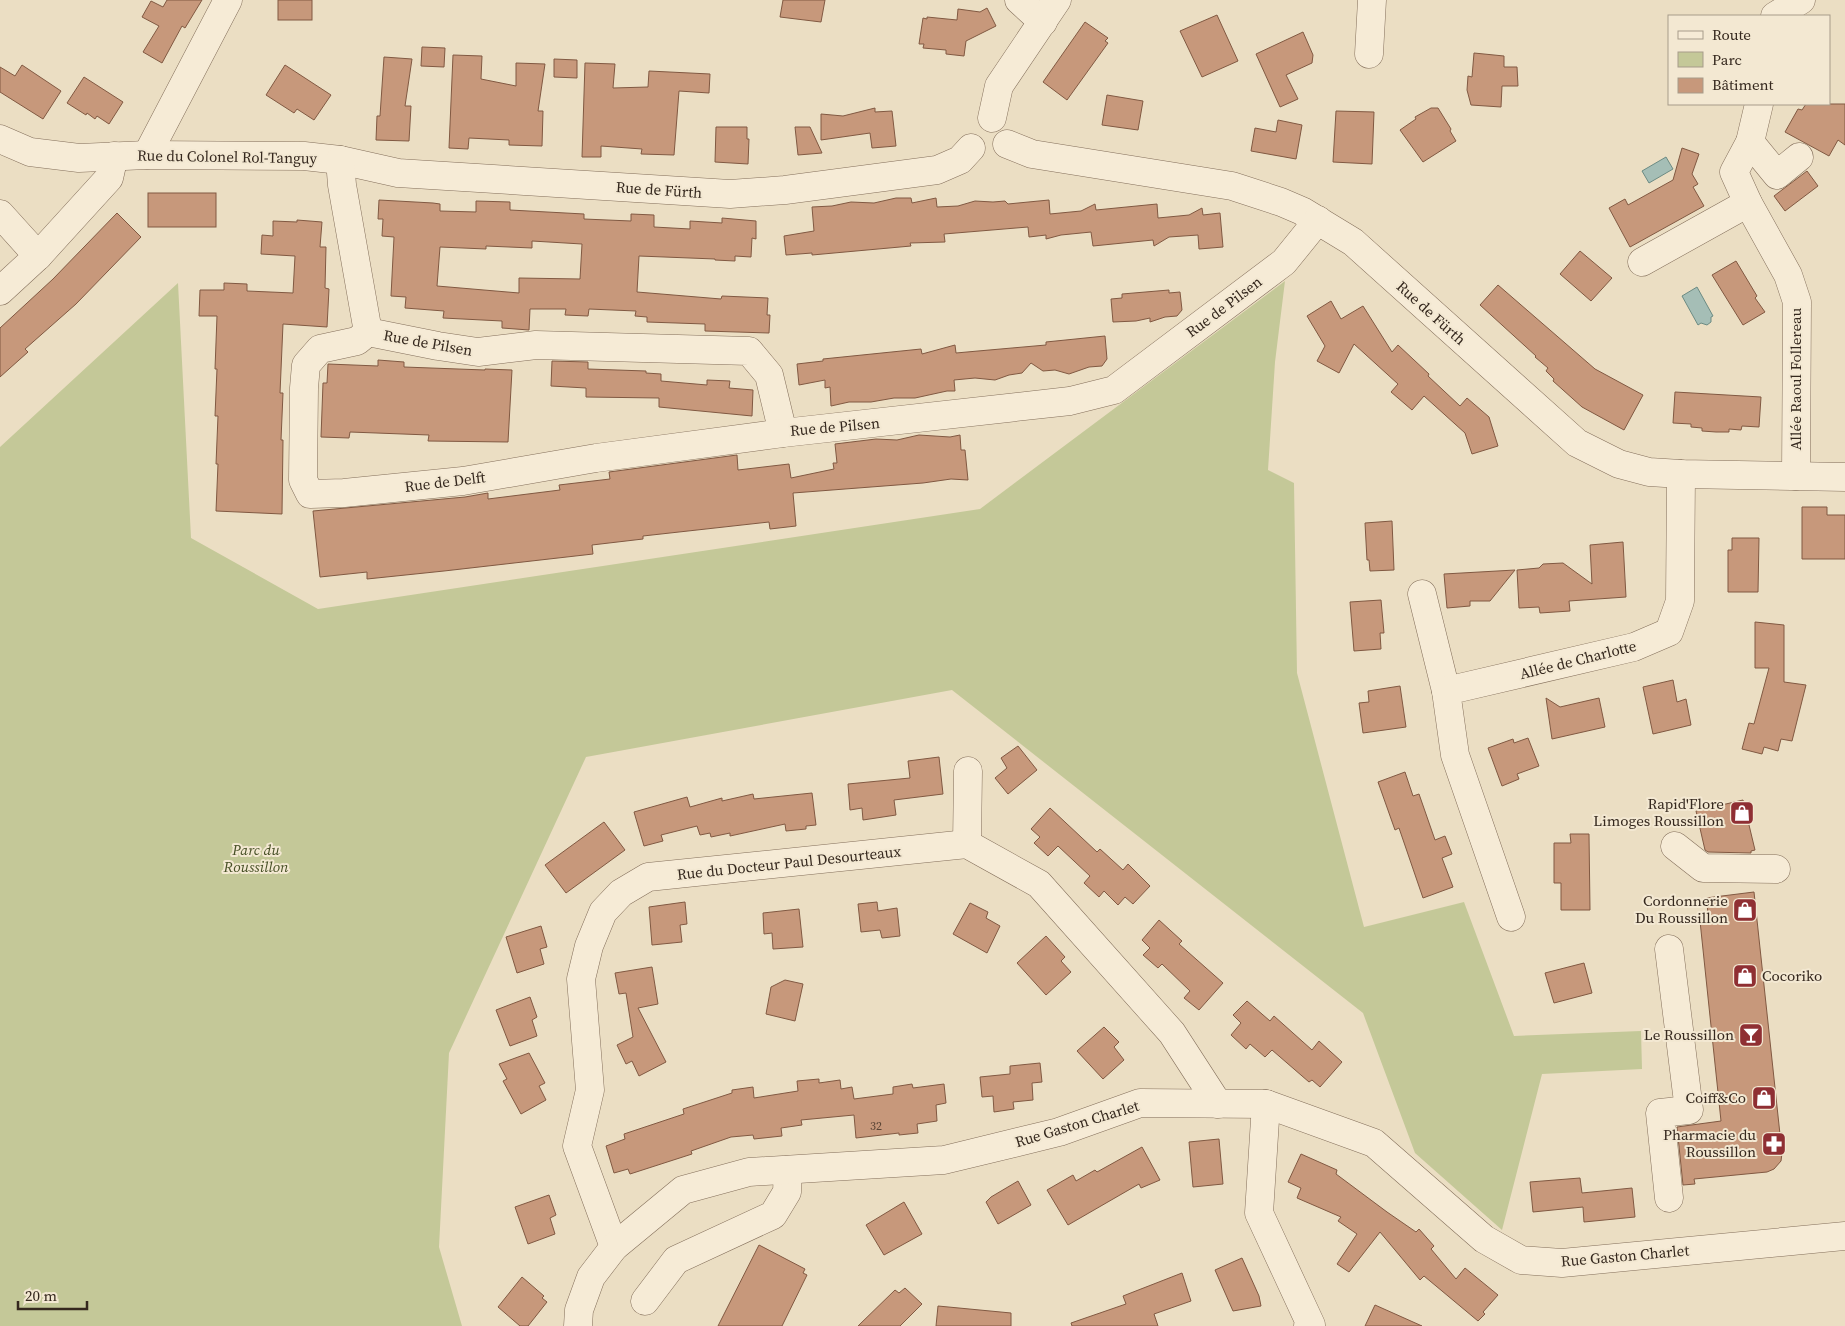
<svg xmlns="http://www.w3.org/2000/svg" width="1845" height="1326" font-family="'Source Serif 4',serif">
	<rect width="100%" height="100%" fill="#ebdec3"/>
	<path fill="#c4c898" d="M1285,281l-10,81 -7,108 26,13 3,190 67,254 100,-25 50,134 127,-5 1,38 -100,5 -40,156 -87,-77 -52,-140 -411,-323 -366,67 -137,296 -10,194 23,79h-462v-879l178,-164 13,255 127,71 662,-100z"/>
	<g fill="#a5beb6" stroke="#6c8b83">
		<path d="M1666,157l7,12 -24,14 -7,-12z"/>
		<path d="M1697,287l16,29 -2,1v5l-4,3 -6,-2 -3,2 -16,-29z"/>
	</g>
	<g fill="#c7987b" stroke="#815942" fill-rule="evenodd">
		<path d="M167,0h35l-17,28 -3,-2 -20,37 -19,-11 16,-26 -17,-9 9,-16 12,6z"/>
		<rect x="278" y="0" width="34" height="20"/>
		<path d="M783,0h42l-4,22 -41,-5z"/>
		<path d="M987,8l9,18 -30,15 -2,15 -18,-2v-4l-23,-2 1,-4h-5l4,-26 4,1v-2l30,3 1,-11 22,3z"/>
		<path d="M1217,15l21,46 -36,16 -22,-46z"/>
		<path d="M1085,22l23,16 -3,3 3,2 -41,57 -24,-18z"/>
		<path d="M1303,32l10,23 -1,8 -26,12 12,24 -18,8 -24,-53z"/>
		<path d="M422,47l23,1 -1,19 -23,-1z"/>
		<path d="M1474,53l30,3v11h13l1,19h-16l-1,21 -30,-2 -4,-15 1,-14 4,1z"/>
		<path d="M453,55l29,1 -1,23 35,7v-23l29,1 -7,47h5l-1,35 -33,-1v-5l-40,-2 -1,11 -19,-1z"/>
		<path d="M384,57l28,2 -7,47h6l-2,35 -33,-1 1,-24h3z"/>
		<path d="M554,59l23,1v18l-23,-1z"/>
		<path d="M585,63l30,1 -2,24 35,-1 1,-16 61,3 -1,19 -30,-2 -5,64 -33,-1 1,-5 -41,-3v11h-19z"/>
		<path d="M22,65l39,26 -18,28 -43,-27v-25l15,9z"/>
		<path d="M285,65l46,30 -17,25 -17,-11 -3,4 -28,-18z"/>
		<path d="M84,77l39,25 -14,22 -12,-8 -2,3 -8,-6 -1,2 -19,-12z"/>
		<path d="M1107,95l36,6 -5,29 -36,-5z"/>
		<path d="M1806,104h39v41l-7,-5 -9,16 -44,-24 13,-23 4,1z"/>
		<path d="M875,108v4l17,-1 4,35 -24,2 -2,-15 -49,7v-26l22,2z"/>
		<path d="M1431,108h7l13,21 -1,2 6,10 -33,21 -23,-32 16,-11 -1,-2z"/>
		<path d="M1336,111l38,1 -2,52 -39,-2z"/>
		<path d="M1278,120l24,5 -6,34 -45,-8 4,-23 21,4z"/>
		<path d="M716,127h31v12h2l-1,25 -33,-2z"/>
		<path d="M795,127h15l12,26 -24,2z"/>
		<path d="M1682,148l17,6 -7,20 6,10 -5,3 11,19 -74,41 -21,-39 16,-9 3,6 45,-25z"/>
		<path d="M1807,171l11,15 -33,25 -11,-15z"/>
		<rect x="148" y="193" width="68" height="34"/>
		<path d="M896,198h15l1,5 24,-5 1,9 21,-1 17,-5 18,1 12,-1 3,3 41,-4 1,14 31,-3 14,-7 1,6 61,-6 1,14 31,-3 13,-7 1,7 17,-2 3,34 -24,2 -1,-14 -29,2 -15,9 -1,-6 -60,6 -2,-14 -30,3 -15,4v-4l-17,2 -1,-10 -84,7 1,8 -35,1 1,3 -99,9v-2l-26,2 -2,-19 30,-5 -2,-24 20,-1 19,-4 23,1z"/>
		<path d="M379,200l54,3 7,1v7l36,1v-11l34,1v8l74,4v5l47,2v-7l23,1v12l36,2v-8l32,2v-5l34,3v18l-4,-1 -1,19 -16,-1v5l-20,-1v-1l-76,-3 -2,36 84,7 1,-3 46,2 -1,17h3l-1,18 -64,-2v-7l-58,-2v-5l-12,-1 1,-5 -47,-2 -1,7 -23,-1 1,-6h-36l-1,21 -27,-2v-7l-59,-3 1,-7 -39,-3 1,-11 -15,-1 3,-59 -12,-1 1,-17h-5zM532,241l50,3 -2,35 -61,-1v15l-82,-7 3,-39 46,2v-3l46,2z"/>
		<path d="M117,213l24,24 -65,67 -51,45 3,3 -28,25v-49l53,-49z"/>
		<path d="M297,220l25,2 -2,25h6l-1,41 4,1 -2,38 -44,-3 -3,69h3l-2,47h2l-1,74 -66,-3 2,-47h-2l2,-48h-3l2,-47h-2l2,-53h-18l1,-26h24v-7l23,1v7l46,2 2,-37 -34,-2 1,-19 11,1v-15l24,1z"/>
		<path d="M1580,251l32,27 -21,23 -31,-27z"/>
		<path d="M1736,261l21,35 -2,2 10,14 -22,13 -31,-50z"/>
		<path d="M1498,285l97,84 48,26 -19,35 -42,-23 -29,-26 1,-2 -8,-8 2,-3 -13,-11 1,-1 -56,-51z"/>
		<path d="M1169,290v3l11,-1 2,18 -5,6 -12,1 -15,5v-4l-14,3 -23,1 -2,-23 11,-1v-4z"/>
		<path d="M1331,301l10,18 22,-13 29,46 6,-7 31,29 -1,2 32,30 7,-8 22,19 9,29 -26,8 -7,-21 -41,-37 -12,14 -21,-18 7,-8 -44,-40 -15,29 -22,-12 8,-15 -18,-30z"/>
		<path d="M1105,336l2,23 -5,7 -13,1 -20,7 -14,-4 -12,1 -12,-8 -9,10 -13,2 -14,5 -20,-2 -21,2 1,11h-8l-32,7h-21l-23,4h-22l-18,4 -1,-19 -5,1v-8l-26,5 -2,-21 26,-3v-2l98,-10 1,5 33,-9 1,8 22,-2 68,-6v-3z"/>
		<path d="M378,360l26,2v5l81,3v-1l27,1 -4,72 -80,-1 1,-6 -79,-3 -1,6 -28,-1 2,-54h4l1,-19 50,2z"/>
		<path d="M552,361l36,1v7l58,2v2l15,1v7l46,4v-5l23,1 -1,7 24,2 -1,26 -93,-9v-9l-73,-1v-9l-35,-2z"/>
		<path d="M1675,392l86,5 -2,30 -17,-1 -1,4 -12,-1v3h-13l-14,-1v-3l-11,-1v-3l-18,-1z"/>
		<path d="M919,435l31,2 10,-2 1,15h4l3,30 -17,-1 -28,4 -130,10 3,33 -26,3 -1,-7 -126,14v3l-51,6 1,9 -149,17 -77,8v-7l-47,5 -7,-66 152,-14 23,-4v6l72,-9 -1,-5 51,-6 -1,-7 128,-17 1,15 51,-6 2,14 43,-9 -1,-6h4l-2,-19 41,-5 21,1z"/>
		<path d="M1802,507h25v8h18v44h-43z"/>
		<path d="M1392,521l2,49 -24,1 -1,-11h-2l-2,-37z"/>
		<path d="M1732,538h27l-1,54h-30v-42h4z"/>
		<path d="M1623,542l3,55 -57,4 1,10 -30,2 -1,-6 -20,1 -2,-38 22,-2 4,-4 20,-1 29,21 -2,-39z"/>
		<path d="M1515,570l-25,31h-20v5l-23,2 -3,-34z"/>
		<path d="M1381,600l3,33h-4l1,16 -27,2 -4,-49z"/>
		<path d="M1755,622l29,3v57l22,3 -14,56 -11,-2 -3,12 -14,-4 -2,7 -20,-5 7,-26 5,1 15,-56h-14z"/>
		<path d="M1673,680l4,22 9,-3 5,26 -38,9 -10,-47z"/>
		<path d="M1400,686l6,41 -43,6 -4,-30 10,-1 -1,-11z"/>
		<path d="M1546,698l14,9 39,-9 6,29 -53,12z"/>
		<path d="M1528,738l11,28 -22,8 2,5 -17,7 -14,-38 25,-9 1,4z"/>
		<path d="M1018,746l19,24 -29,24 -13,-16 12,-10 -6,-10z"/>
		<path d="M939,757l4,37 -49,6 2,15 -33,5 -1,-12 -12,2 -2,-26 62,-6 -2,-17z"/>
		<path d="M1405,772l8,24 6,-2 16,46 10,-4 7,18 -10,4 11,29 -30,11 -24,-70 -4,2 -17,-48z"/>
		<path d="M812,793l4,32 -10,1v3l-20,2 -1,-7 -55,12v-3l-19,4 -1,-4 -10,2 -3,-9 -36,9 2,6 -19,5 -10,-34 53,-15 3,10 32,-9v3l31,-7 1,5z"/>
		<path d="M1743,800l12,50 -4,1v2l-43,-1 -3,-2 -9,-39z"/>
		<path d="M1050,808l47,44 3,-3 23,21 5,-6 22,22 -17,18 -8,-7 -7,8 -14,-14 -5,6 -15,-14 6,-7 -32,-30 -10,10 -14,-13 6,-6 -9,-8z"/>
		<path d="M604,822l21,28 -59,43 -21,-28z"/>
		<path d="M1570,834h19l1,76h-29v-27h-7v-40h17z"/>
		<path d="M1754,892l28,261 -1,8 -7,8 -7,3 -73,7 1,5 -12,1 -6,-58 44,-6 -21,-200 9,-1 -3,-22z"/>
		<path d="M685,902l2,22 -7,1 2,17 -30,3 -3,-38z"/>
		<path d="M877,902l1,9 19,-3 3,28 -18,2 -2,-8 -19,2 -3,-28z"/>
		<path d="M970,903l18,9 -2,6 14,8 -13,27 -34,-19z"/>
		<path d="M799,909l4,38 -30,2 -1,-16 -8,1 -1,-21z"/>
		<path d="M1159,920l23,21 -3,3 44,39 -24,27 -15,-12 6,-7 -28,-27 -4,4 -15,-13 7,-7 -8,-8z"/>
		<path d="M541,926l6,21 -7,2 4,15 -27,9 -11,-36z"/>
		<path d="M1046,936l19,21 -4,4 10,11 -25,23 -29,-32z"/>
		<path d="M1584,963l8,30 -38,10 -9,-30z"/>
		<path d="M652,967l6,37 -20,4 28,54 -27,14 -7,-15 -6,3 -9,-19 16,-8 -7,-44 -7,1 -4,-21z"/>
		<path d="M785,980l18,4 -8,37 -29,-7 5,-27z"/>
		<path d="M530,997l7,20 -5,3 5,16 -27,10 -14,-36z"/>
		<path d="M1247,1001l23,20 4,-5 38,34 7,-9 23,21 -22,25 -8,-7 -3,2 -37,-32 -7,7 -15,-13 -4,5 -15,-14 10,-12 -8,-8z"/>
		<path d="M1104,1027l15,15 -5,5 10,13 -21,19 -26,-28z"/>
		<path d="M529,1053l16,30 -6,3 7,14 -25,14 -18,-33 4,-2 -8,-15z"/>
		<path d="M1040,1063l2,19 -10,1 1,17 -20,2 1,7 -20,3 -1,-16 -11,1 -2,-20 30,-3v-8z"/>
		<path d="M819,1079v4l21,-3 1,9 11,-2 2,12 39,-5v-7l19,-3 1,4 31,-4 2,19 -10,2 1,16 -20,3 1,9 -19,2v-2l-43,5 -2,-23 -53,5 1,5 -21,3 1,8 -28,3 -1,-4 -22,2 -40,14 1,3 -62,20 -2,-5 -14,4 -8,-27 19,-7 -1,-5 60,-20 -1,-5 49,-16v-3l21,-3 1,11 44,-7 -1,-10z"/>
		<path d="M1219,1139l4,45 -30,3 -4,-45z"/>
		<path d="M1142,1147l18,33 -19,8 -2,-4 -71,41 -21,-35 26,-15 3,6 19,-11 2,2z"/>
		<path d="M1301,1154l36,16 -1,4 51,38 29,20 3,-3 15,17 -3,3 25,30 9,-11 33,27 -15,17 2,2 -7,7 -54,-45 -4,4 -40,-48 -31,40 -12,-8 20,-30 -19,-13 3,-4 -44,-19 4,-10 -13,-6z"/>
		<path d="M1580,1178l2,15 50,-5 3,29 -51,5 -1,-15 -50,5 -3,-30z"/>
		<path d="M1018,1181l13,24 -33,19 -12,-22 5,-5z"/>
		<path d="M549,1195l7,20 -6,3 5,16 -27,10 -13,-37z"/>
		<path d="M904,1202l18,32 -38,21 -18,-30z"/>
		<path d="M759,1245l46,24 -2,4 4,2 -25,51h-64z"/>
		<path d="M1242,1258l17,38 2,10 -28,5 -18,-41z"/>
		<path d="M1182,1273l9,28 -37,13 4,12h-86l-1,-3 55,-19 -3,-8z"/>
		<path d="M522,1277l22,19 -2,2 5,4 -19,24h-8l-22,-19z"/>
		<path d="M905,1288l17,16 -22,22h-42l37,-36 4,3z"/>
		<path d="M1375,1305l47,21h-57z"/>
		<path d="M938,1306l73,7v13h-75z"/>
	</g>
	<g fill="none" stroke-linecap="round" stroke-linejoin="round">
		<defs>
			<g id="minor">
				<path d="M1019,0l24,22"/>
				<path d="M1775,16l26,-16"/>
				<path d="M1369,54l3,-54"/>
				<path d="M1759,104l-9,38 -16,30 14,31 40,72 9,27 -1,174"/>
				<path d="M992,118l7,-32 58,-86"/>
				<path d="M0,139l30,13 49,6 68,-3 157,1 36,4 58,13 332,21 55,-4 152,-20 23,-10 11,-12"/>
				<path d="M1750,142l27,33 22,-18"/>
				<path d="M1007,144l25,10 200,32 49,16 21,9 51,31 224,201 42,21 30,8 32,2 164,3"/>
				<path d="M147,155l81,-155"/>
				<path d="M340,160l2,25 26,147 70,14 40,6 58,-7 213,6 20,24 14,58"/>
				<path d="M0,214l38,42 -38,35"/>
				<path d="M38,256l71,-78 5,-22"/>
				<path d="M1642,262l106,-59"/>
				<path d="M368,332l-11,9 -37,8 -14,16 -2,23 -1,92 7,14 34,-1 119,-12 133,-23 187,-25 287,-32 44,-11 170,-128 34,-42"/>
				<path d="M1422,594l24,97"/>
				<path d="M967,844l1,-73"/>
				<path d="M1675,846l28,22 73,1"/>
				<path d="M1511,917l-56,-162 -9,-64 188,-44 35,-15 11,-31 1,-127"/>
				<path d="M1266,1104l-7,109 52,112 -3,1"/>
				<path d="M1669,1198l-9,-85 29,-3 -20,-161"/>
				<path d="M614,1247l-37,-101 13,-56 -9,-111 8,-33 14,-34 18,-19 27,-16 319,-33 72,40 133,149 46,71"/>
				<path d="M645,1301l31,-41 97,-45 14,-23 1,-22"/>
				<path d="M578,1326l1,-16 12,-33 23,-30 69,-57 66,-18 195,-12 115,-28 81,-29 126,1 108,39 110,96 37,21 41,3 283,-27"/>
			</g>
		</defs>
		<use href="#minor" stroke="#846f5b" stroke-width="29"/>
		<use href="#minor" stroke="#f6ebd6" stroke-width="28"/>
	</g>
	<defs>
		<symbol id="shop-square" viewBox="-11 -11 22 22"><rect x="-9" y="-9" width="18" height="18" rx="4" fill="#8f2f33" stroke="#f3e8d2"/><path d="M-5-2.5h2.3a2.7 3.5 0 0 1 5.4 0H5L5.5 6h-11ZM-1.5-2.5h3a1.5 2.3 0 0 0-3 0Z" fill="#fff"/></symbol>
		<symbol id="bar-square" viewBox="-11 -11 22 22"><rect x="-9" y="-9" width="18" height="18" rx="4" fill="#8f2f33" stroke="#f3e8d2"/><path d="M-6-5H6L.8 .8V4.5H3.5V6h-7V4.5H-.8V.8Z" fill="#fff"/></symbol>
		<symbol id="pharmacy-square" viewBox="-11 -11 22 22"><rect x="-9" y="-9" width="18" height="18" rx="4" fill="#8f2f33" stroke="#f3e8d2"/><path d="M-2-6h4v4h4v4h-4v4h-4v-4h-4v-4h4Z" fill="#fff"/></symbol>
	</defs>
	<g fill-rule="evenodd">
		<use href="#shop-square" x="1728" y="799" width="28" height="28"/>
		<use href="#shop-square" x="1731" y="896" width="28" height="28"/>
		<use href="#shop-square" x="1731" y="962" width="28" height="28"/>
		<use href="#bar-square" x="1737" y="1021" width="28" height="28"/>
		<use href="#shop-square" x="1750" y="1084" width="28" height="28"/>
		<use href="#pharmacy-square" x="1760" y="1130" width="28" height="28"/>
	</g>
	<g text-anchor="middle" stroke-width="4" stroke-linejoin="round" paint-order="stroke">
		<g font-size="12" fill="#5a4435">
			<text x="876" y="1130">32</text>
		</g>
		<g font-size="15" fill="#35281e" stroke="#f3e8d2">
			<text transform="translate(227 157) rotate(1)" y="5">Rue du Colonel Rol-Tanguy</text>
			<text transform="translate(659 190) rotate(4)" y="5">Rue de Fürth</text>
			<text transform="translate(1224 307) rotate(-37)" y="5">Rue de Pilsen</text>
			<text transform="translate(1431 313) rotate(42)" y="5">Rue de Fürth</text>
			<text transform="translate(428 343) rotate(10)" y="5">Rue de Pilsen</text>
			<text transform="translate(1796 379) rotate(-90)" y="5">Allée Raoul Follereau</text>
			<text transform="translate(835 427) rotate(-5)" y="5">Rue de Pilsen</text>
			<text transform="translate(445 482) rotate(-7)" y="5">Rue de Delft</text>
			<text transform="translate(1578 660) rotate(-14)" y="5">Allée de Charlotte</text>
			<text transform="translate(789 863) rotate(-6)" y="5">Rue du Docteur Paul Desourteaux</text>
			<text transform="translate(1077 1124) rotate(-17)" y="5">Rue Gaston Charlet</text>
			<text transform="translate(1625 1256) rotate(-5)" y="5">Rue Gaston Charlet</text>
		</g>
		<g font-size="15" fill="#35281e" stroke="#f3e8d2" text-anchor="end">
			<text x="1724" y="809">Rapid'Flore<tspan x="1724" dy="17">Limoges Roussillon</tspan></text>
			<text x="1728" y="906">Cordonnerie<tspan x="1728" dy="17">Du Roussillon</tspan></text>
			<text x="1762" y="981" text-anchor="start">Cocoriko</text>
			<text x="1734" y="1040">Le Roussillon</text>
			<text x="1746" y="1103">Coiff&amp;Co</text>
			<text x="1756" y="1140">Pharmacie du<tspan x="1756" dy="17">Roussillon</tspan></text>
		</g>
		<g font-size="15" font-style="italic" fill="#475026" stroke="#f3e8d2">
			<text x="256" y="855">Parc du<tspan x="256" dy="17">Roussillon</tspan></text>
		</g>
	</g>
	<rect x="1668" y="15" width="162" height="90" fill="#f3e8d2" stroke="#a79b8a"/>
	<rect x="1678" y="31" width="25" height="8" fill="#f6ebd6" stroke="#a79b8a"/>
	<text x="1712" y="40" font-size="15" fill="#35281e">Route</text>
	<rect x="1678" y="52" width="25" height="15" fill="#c4c898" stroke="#a79b8a"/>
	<text x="1712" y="65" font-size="15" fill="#35281e">Parc</text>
	<rect x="1678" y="78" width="25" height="15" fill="#c7987b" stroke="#a79b8a"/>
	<text x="1712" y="90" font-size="15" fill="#35281e">Bâtiment</text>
	<path d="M18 1301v8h69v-8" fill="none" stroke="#35281e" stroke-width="2.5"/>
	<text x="25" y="1301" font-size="15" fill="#35281e" stroke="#f3e8d2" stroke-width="4" paint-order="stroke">20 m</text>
</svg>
